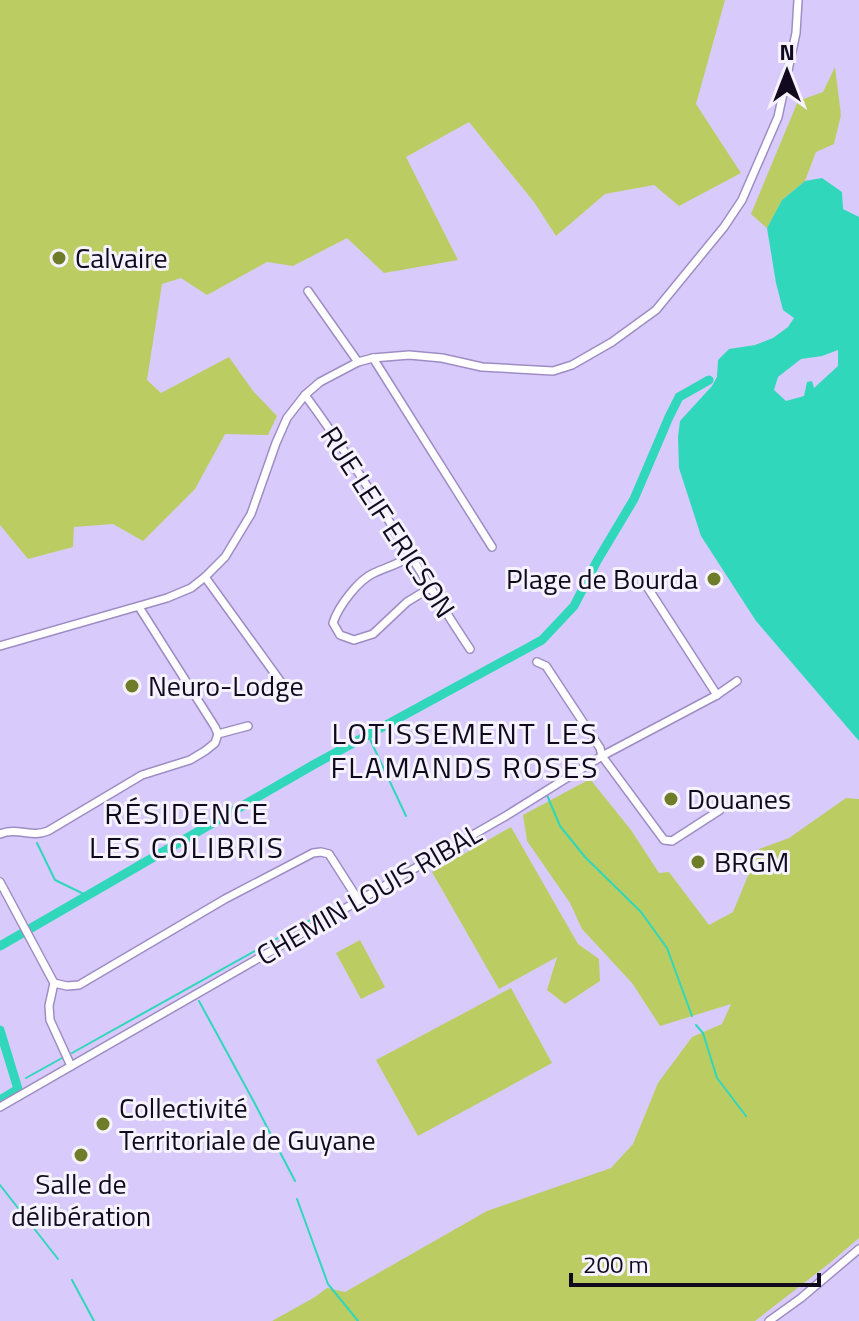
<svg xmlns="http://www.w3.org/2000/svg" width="859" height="1321" font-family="'Titillium Web',sans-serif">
	<rect width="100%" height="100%" fill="#d8cbfb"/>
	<g fill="#bbcd62">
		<path d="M0,0h725l-29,104 45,69 -62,33 -25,-21 -49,9 -49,42 -22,-34 -65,-80 -63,35 52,103 -74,13 -37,-35 -54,28 -26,-4 -60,33 -26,-17 -19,6 -15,96 14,13 68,-36 24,34 24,25 -9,19 -43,-1 -30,55 -52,52 -30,-17 -39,3 -1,20 -45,12 -28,-34z"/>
		<path d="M835,67l6,48 -7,29 -18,8 -11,29 -23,19 -15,28 -16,-14 47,-113 25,-9z"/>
		<path d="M590,779l41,51 28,43 10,-1 40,53 24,-13 26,-63 30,-11 57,-40 13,1v439l-28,24 -76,59h-483l43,-24 12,-9 18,4 142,-81 124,-43 22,-24 25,-61 34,-46 30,-13 9,-20 -71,22 -28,-43 -50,-54 -12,-26 -43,-62 -4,-26z"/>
		<path d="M511,827l67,117 21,15 1,22 -35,23 -18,-14 10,-33 -58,32 -67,-117z"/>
		<path d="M360,940l25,47 -24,12 -25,-46z"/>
		<path d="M511,988l41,75 -134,73 -42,-76z"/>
	</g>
	<path fill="#31d7ba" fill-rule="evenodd" d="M822,178l20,14 1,17 16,8v524l-103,-120 -55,-85 -22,-68 -1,-31 2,-16 32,-35 5,-9 1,-17 11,-11 26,-4 18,-7 15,-11 6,-9 -11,-8 -7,-27 -9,-55 15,-28 23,-19zM838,350v16l-24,22 -2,-7 -5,1 -3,14 -18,5 -12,-11 4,-13 23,-18 21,-3z"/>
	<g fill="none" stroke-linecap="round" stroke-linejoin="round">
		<g stroke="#31d7ba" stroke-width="2">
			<path d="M368,735l38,81"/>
			<path d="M547,795l13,31 25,31 56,55 26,36 25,68"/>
			<path d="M37,843l18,37 33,16"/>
			<path d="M199,1001l55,101 41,79"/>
			<path d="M696,1025l7,8 14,45 29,38"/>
			<path d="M72,1053l267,-149"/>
			<path d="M26,1078l36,-20"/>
			<path d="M0,1185l58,74"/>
			<path d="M297,1199l31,85 30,37"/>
			<path d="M72,1280l22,41"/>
		</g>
		<g stroke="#31d7ba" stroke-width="9">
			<path d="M0,946l313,-181 229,-125 32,-34 23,-45 37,-62 35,-82 10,-20 30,-17"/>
			<path d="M0,1030l18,59 -18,11"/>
		</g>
		<defs>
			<g id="minor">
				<path d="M308,291l50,71"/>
				<path d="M373,358l119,189"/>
				<path d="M305,395c60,81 109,170 165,254"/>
				<path d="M411,556c-12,8 -24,11 -37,17 -16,7 -36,34 -41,50l7,12 14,5 19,-6 34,-32 23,-14"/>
				<path d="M205,577l78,108"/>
				<path d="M644,582l73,113"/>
				<path d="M139,607l76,120 3,7"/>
				<path d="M0,646l167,-48 24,-10 14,-11 20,-20 26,-43 25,-71 11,-25 18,-23 15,-13 38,-20 15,-4 36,-3 33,3 40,9 71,4 19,-6 40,-23 44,-32 68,-83 18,-27 36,-83 18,-84 2,-33"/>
				<path d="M537,662l9,4 54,82 2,8 62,84 8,1 48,-31"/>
				<path d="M0,834c18,-7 31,4 48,-3l94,-56 48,-15 15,-9 10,-8 3,-9 30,-8"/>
				<path d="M0,882l54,101 -5,23 1,14 21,46"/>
				<path d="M54,983l13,3 12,-1 146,-86 88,-46 8,-1 8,2 30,47"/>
				<path d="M0,1107l504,-290 98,-61 115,-61 20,-14"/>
				<path d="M769,1321l32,-23 58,-49"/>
			</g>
		</defs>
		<use href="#minor" stroke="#9e8dc5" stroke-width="10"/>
		<use href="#minor" stroke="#fff" stroke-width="7"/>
	</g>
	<g fill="#6f7c29" stroke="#f6f3ff" stroke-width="3">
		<circle cx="59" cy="258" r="8"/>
		<circle cx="714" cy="579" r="8"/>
		<circle cx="132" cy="686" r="8"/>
		<circle cx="671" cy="799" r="8"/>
		<circle cx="698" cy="862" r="8"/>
		<circle cx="103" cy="1124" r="8"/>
		<circle cx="81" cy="1155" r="8"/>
	</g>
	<g text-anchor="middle" stroke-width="6" stroke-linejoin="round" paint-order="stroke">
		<g font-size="28" fill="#110a1e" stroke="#f6f3ff" text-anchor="start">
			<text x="75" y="268">Calvaire</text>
			<text x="698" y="589" text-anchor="end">Plage de Bourda</text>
			<text x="148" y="696">Neuro-Lodge</text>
			<text x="687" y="809">Douanes</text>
			<text x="714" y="872">BRGM</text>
			<text x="119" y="1118">Collectivité<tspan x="119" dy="32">Territoriale de Guyane</tspan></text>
			<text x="81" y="1194" text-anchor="middle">Salle de<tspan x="81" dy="32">délibération</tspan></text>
		</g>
		<g font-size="28" fill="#110a1e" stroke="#f6f3ff">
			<text transform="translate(388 522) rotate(57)" y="10">RUE LEIF ERICSON</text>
			<text transform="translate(369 894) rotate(-30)" y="10">CHEMIN LOUIS RIBAL</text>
		</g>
		<g font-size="30" letter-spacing="2" fill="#110a1e" stroke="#f6f3ff">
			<text x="465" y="744">LOTISSEMENT LES<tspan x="465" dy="34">FLAMANDS ROSES</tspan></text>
			<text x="187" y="824">RÉSIDENCE<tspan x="187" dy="34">LES COLIBRIS</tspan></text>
		</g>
	</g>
	<g transform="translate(787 72)" stroke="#f6f3ff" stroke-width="6" paint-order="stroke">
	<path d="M0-6L14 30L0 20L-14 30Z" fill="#110a1e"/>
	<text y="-12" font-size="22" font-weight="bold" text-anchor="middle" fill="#110a1e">N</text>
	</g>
	<path d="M571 1273v12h248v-12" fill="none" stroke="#110a1e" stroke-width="4"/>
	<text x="583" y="1273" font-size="24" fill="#110a1e" stroke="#f6f3ff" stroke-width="6" paint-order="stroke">200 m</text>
</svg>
